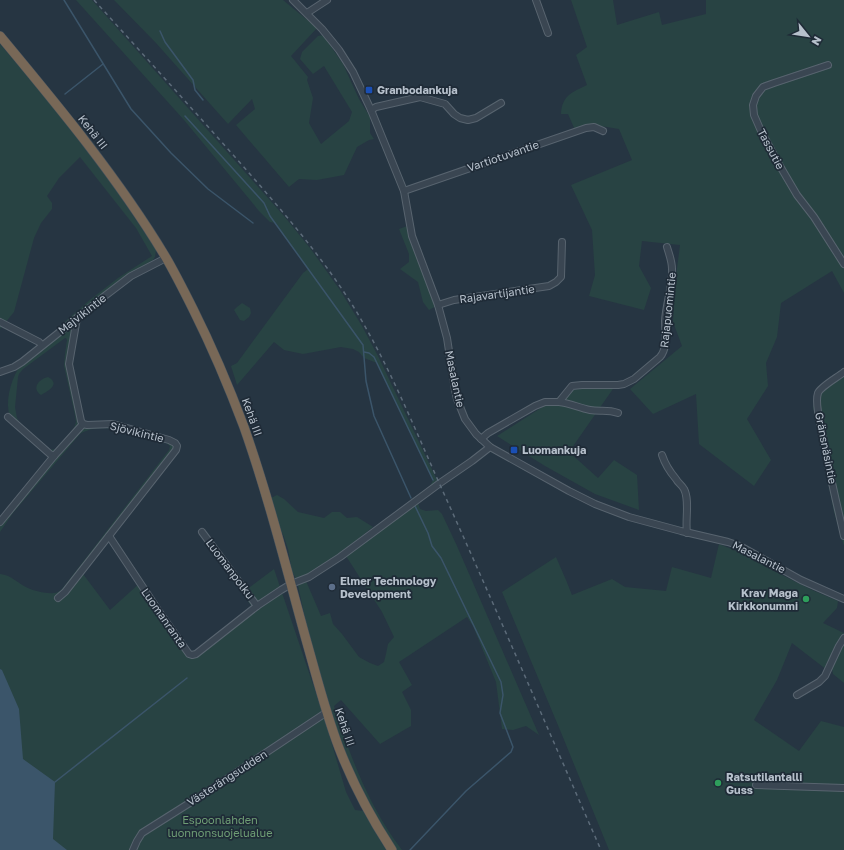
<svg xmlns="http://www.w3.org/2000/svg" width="844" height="850" font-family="'Golos Text',sans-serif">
	<rect width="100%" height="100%" fill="#263542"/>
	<g fill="#284343" fill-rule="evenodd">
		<path d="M76,0h16l192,216 26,32 30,42 22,36 17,32 59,124 -8,4 3,-6 -56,-117 -13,-5 -5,-6 -6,-3 -12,-2 -38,7 -19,-4 -10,-8 -37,43 -6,-19 6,-3 66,-90 5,-4 -32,-46 -6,-1 -11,-11 -75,-91z"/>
		<path d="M114,0h169l34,28 -26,28 17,21 -1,3 6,18 -4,25 12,21 28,-23 3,-9 -28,-46 -11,8 -13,-15 2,-7 16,-16 5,-1 20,29 16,35 11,18v16l4,6 -5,1 -12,7 -13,28 -27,5 -18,-1 -10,8 -53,-62 19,-16 -3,-10 -24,25 -72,-81z"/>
		<path d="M571,0h42l4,25 42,-13 3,13 44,-11v-14h138v293l-12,-22 -51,32 -4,34 -11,26 2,23 -21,33 24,41 -17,26 -55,-42 -3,-50 -43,20 -23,-25 52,-43 -9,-24 2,-38 5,-39 -38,-4 -3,25 12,22 -7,22 -55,-14 6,-21 -3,-45 -21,-45 61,-25 -13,-31 -24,-4 -20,5 -7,-16h-7c1,-19 12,-22 26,-29l-11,-30 11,-8z"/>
		<path d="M0,44l51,60 61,80 44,66 -1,7 -2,3 -33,20 -57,45 -1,-1 29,-25 27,-21 34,-22 -16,-28 -56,-71 -21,21 -12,18 5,7v6l-11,14 -7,15 -20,74 -14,17z"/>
		<path d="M410,225l28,80 -9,5 -6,-8 -5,-20 -18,-13 9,-7v-8l-10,-25z"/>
		<path d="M242,303l8,5 1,5 -2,4 -5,4 -4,-1 -6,-10 3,-3z"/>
		<path d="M70,327l2,1 1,2 -6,34 12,55c1,12 -13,23 -20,31l-3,3h-5l-41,-36c-5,-15 0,-34 8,-48zM65,338h1l1,2 -2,14 -1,12 11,49 1,7 -2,6 -18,21 -6,1 -30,-27 -3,-5 -2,-11 3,-30 1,-3 4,-5z"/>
		<path d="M844,373v173l-10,-34 -21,-105 4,-8v-12z"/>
		<path d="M48,377c13,7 0,14 -7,18 -10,-7 -2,-16 7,-18z"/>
		<path d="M615,386l-46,66 29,26 16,-18 23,15 2,35 -44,-16 -50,-28 -48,-30 72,-46z"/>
		<path d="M112,426l62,18v4l-116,149 3,3 22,-26 27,36 31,-28 51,71 60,-46 -10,-14 32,-24 50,148 22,75 9,18 8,1 23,39h-386v-276c12,1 18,10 28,14 6,3 19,6 26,5 3,0 6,-2 8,-4l107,-139 1,-4 -4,-3c-23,-6 -64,-24 -86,-9l-67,79 -13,19v-6l79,-96c9,-5 23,-3 33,-4z"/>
		<path d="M277,495l7,4 14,13 26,6 8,-6h8l7,6 10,-1 16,10 -39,31 -29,18 -9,3 -4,-8 -4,-22 -4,-12 -8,-18 -5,-21z"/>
		<path d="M418,503l2,6 6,2 12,-1 4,4 15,32 82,189 -13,-9 -13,4 -11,-1 -6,-47 -23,-56 -6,-9 -68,45 13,23 -10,7 9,18v16l-31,18 -39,-44 -7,6c16,50 35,101 68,144h-6l-20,-33 -11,-20 -18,-39 -14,-40 -25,-87 -10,-45 1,-3 7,-2 15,35 9,-3 3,11 9,10 17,23 11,6 8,3 6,-4 2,-8 2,-10 6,-7 -12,-25 -36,-56z"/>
		<path d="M719,544l30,12 19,12 44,22 26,11 -1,7 -14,15 21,10v1l-17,36 -35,-27 -15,37 -23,40 45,31 22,-30 23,6v123h-235l-49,-120 -58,-138 54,-35 10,23 6,15 40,-16 13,8 41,4 6,-24 39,11z"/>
		<path d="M844,644v39l-11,-9 -1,-5z"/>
	</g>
	<path fill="#3b556a" d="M0,669l2,1 17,39 4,50 32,23 -2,57 14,11h-67z"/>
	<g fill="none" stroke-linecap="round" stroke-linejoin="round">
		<g stroke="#3b556a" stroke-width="1.5">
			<path d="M64,0l67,109 40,44 37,36 45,34"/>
			<path d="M160,31l5,11 28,38 2,10 8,10"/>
			<path d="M65,94l38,-30"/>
			<path d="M185,116l79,87 6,13 93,129 3,36 8,35 37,82"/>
			<path d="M364,352l5,1 5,4 59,123"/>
			<path d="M55,782l132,-104"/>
			<path d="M410,850l56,-59 45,-39 2,-5 -13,-34 3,-18 -2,-13 -60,-124 -9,-12 -4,-13 -13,-27"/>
		</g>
		<defs>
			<g id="minor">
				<path d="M293,0l29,29 17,21 14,22 18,38 33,81 8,45 26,69 9,33 8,52 2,9 8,20 11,15 14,13 79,44 26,13 34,13 52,14 47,11 12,4 61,34 43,19"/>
				<path d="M536,0l12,33"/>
				<path d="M307,13l20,-13"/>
				<path d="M828,65l-54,18 -11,4 -7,9 -3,9 1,10 7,16 16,30 20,34 17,22 30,47"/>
				<path d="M371,110l5,-3 44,-10 25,7 9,10 6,4 8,2 8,-2 25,-15"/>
				<path d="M404,191l182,-63 8,-1 9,4"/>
				<path d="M438,305l16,-5 95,-14 7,-4 5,-5 1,-35"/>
				<path d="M0,322l39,20 3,3"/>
				<path d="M0,372l14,-5 8,-5 84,-67 25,-19 35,-18"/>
				<path d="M844,372c-6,5 -24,15 -26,21 -3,9 1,25 3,34 6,37 15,73 23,109"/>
				<path d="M559,402c11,1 20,6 31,8 10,2 17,-1 28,3"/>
				<path d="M8,417l42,37 4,2 29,-32"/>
				<path d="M481,439l7,-6 47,-27 10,-4h14l13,-16 10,-1h36l6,-1 10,-5 26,-22c8,-9 5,-25 5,-36 1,-18 8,-35 7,-52 0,-8 -3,-15 -5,-22"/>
				<path d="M662,455c3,9 8,17 14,24 2,4 6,6 8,10 6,11 1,31 3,44"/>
				<path d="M0,522l54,-66"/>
				<path d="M202,532l55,74"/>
				<path d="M109,536l49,74 31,44 3,1 4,-1 61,-48 24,-16 10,-6 18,-7 31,-20 100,-74 32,-22 18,-14"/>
				<path d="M58,598l7,-6 111,-142 1,-4 -2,-3 -6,-3 -56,-16 -26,1 -4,-1 -2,-3 -12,-57 8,-46"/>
				<path d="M797,695l22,-13 6,-6 14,-30 5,-8"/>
				<path d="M756,785l88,3"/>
				<path d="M133,850l4,-9 5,-8 65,-41 120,-80"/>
			</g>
			<path id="highway" d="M0,36c59,71 118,142 165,220 10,17 19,35 28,53 19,38 36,78 51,118 25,71 43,144 63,216 10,35 19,71 32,105 14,36 32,70 53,102"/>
		</defs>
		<use href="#minor" stroke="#58646f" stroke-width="8"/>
		<use href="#highway" stroke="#45515c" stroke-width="10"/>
		<use href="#minor" stroke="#3a4652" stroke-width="6"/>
		<use href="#highway" stroke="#786857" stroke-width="9"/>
		<path stroke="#5c6b79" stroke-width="1.5" stroke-dasharray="4 4" stroke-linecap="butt" d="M94,0c47,52 94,104 141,157 42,48 84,95 118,149 37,60 63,126 92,190 53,117 104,236 156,354"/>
	</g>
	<g fill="#1a4fb4" stroke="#1f2b37" stroke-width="1.5">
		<rect x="365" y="86" width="8" height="8" rx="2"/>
		<rect x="510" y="446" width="8" height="8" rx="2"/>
	</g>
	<circle fill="#5c6f8a" stroke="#1f2b37" stroke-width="1.5" cx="332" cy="587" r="4"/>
	<g fill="#2e9e5b" stroke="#1f2b37" stroke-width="1.5">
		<circle cx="806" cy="599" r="4"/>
		<circle cx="718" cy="783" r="4"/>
	</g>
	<g text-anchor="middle" stroke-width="3.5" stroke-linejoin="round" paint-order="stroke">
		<g font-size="11" font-weight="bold" fill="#b7c1cc" stroke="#1f2b37" text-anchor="start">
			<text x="377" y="94">Granbodankuja</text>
			<text x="522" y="454">Luomankuja</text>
			<text x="340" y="585">Elmer Technology<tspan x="340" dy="13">Development</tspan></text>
			<text x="798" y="597" text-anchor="end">Krav Maga<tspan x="798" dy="13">Kirkkonummi</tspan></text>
			<text x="726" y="781">Ratsutilantalli<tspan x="726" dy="13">Guss</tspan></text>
		</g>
		<g font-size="11" fill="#b7c1cc" stroke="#1f2b37">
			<text transform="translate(93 132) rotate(52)" y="4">Kehä III</text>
			<text transform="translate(771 149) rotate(62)" y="4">Tassutie</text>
			<text transform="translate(503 156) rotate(-19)" y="4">Vartiotuvantie</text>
			<text transform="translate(497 294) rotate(-8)" y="4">Rajavartijantie</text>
			<text transform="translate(668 310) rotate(-84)" y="4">Rajapuomintie</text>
			<text transform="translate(82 314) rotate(-38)" y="4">Majvikintie</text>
			<text transform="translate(455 379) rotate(78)" y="4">Masalantie</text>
			<text transform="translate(252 417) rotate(70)" y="4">Kehä III</text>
			<text transform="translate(137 432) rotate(14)" y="4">Sjövikintie</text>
			<text transform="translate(826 448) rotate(79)" y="4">Gränsnäsintie</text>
			<text transform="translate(759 557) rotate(27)" y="4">Masalantie</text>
			<text transform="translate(230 569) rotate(53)" y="4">Luomanpolku</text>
			<text transform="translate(164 618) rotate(55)" y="4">Luomanranta</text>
			<text transform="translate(345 727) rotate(71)" y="4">Kehä III</text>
			<text transform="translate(227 778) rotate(-33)" y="4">Västerängsudden</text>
		</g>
		<g font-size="11" fill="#6e9d74" stroke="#1f2b37">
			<text x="220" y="824">Espoonlahden<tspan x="220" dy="13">luonnonsuojelualue</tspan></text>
		</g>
	</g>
	<g transform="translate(808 36) rotate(120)" stroke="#1f2b37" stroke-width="3" paint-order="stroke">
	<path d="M0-3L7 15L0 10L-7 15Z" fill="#b7c1cc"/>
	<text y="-6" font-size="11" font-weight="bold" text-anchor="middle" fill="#b7c1cc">N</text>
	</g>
</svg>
